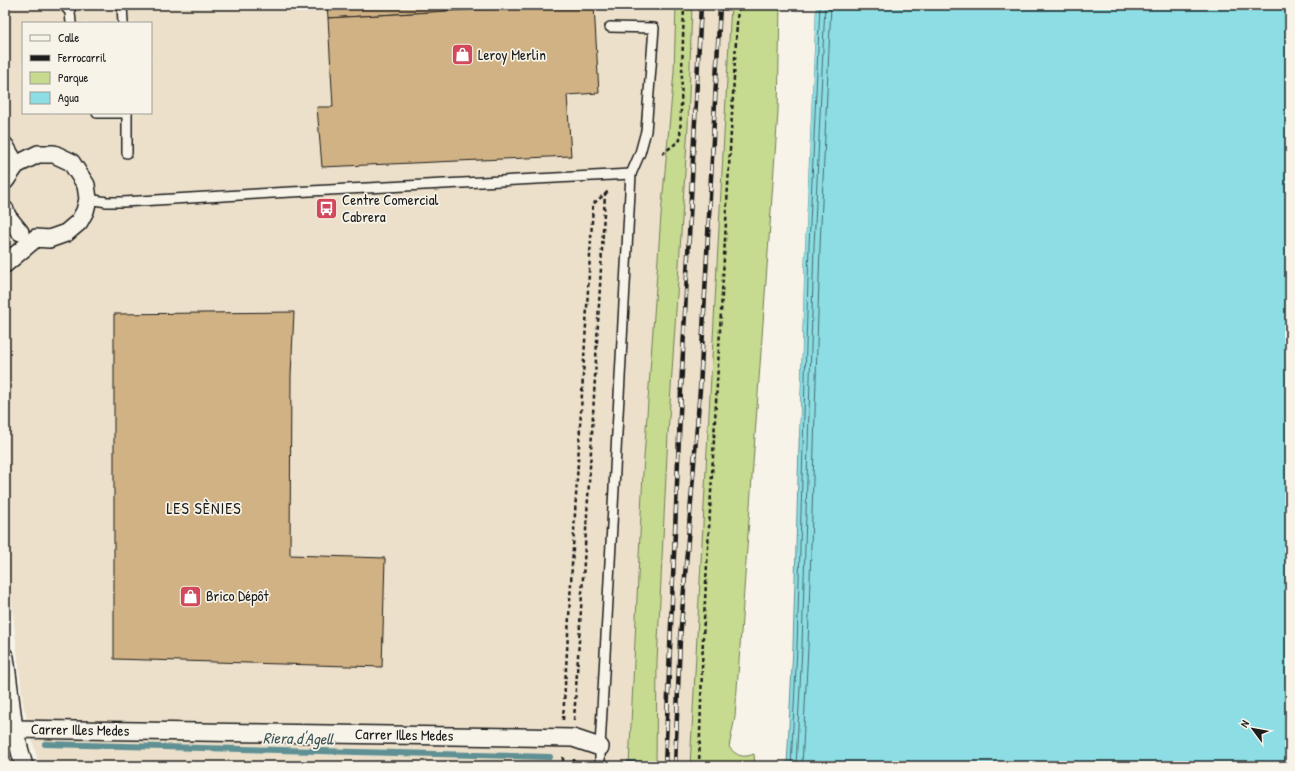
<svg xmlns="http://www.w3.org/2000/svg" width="1295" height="771" font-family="'Patrick Hand',sans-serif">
	<rect width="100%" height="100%" fill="#f7f3e8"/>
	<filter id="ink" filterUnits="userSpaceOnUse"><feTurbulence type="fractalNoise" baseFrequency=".025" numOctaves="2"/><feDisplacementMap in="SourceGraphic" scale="8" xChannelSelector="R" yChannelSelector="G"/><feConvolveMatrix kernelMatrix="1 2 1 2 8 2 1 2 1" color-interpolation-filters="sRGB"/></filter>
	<g filter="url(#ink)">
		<g fill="#ece0ca" fill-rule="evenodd">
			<path d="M5,5h671l-2,67 -13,143 -18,257 -14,294h-590l-16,-62 -18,-162zM23,23h128v90h-128z"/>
			<path d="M692,5h39l-41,761h-34l1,-104 11,-228 20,-308z"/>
		</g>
		<g fill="#c6db90" stroke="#717c56">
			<path d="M676,5h16l-4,121 -20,308 -11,228 -1,104h-27l14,-294 18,-257 13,-143z"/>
			<path d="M731,5h49l-2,107 -43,605 -6,30c8,10 15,11 25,7l1,12h-65z"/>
		</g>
		<path fill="#8cdee4" stroke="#5f9094" d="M816,5h474v761h-503l6,-119 12,-401z"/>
		<path fill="#f7f3e8" d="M814,5h2l-11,241 -6,190 -2,4 6,-194z"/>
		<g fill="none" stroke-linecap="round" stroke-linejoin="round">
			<g stroke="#496a6c" stroke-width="1">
				<path d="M791,766l6,-119 12,-401 11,-241"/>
				<path d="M796,766l6,-119 12,-401 11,-241"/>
				<path d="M802,766l6,-119 12,-401 11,-241"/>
			</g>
			<g stroke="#5f9094" stroke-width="6">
				<path d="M45,744l505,13"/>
				<path d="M629,763l29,2"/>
			</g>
		</g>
		<g fill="#d1b284" stroke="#1c1c1c">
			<path d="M327,5h223l-222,13z"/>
			<path d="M550,5h44l5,88 -32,2 4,61 -249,11 -5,-60h16l-5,-89z"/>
			<path d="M294,312l-3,63 -1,180 95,3 -3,109 -268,-8v-345z"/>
		</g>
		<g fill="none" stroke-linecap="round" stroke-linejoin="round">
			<defs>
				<g id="service">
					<path d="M64,5l6,7 1,11"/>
					<path d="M122,5l1,18"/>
					<path d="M97,113h30"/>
					<path d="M127,113v40"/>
					<path d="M88,199l19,3h16l149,-9 359,-19"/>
					<path d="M600,766v-19l31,-573 9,-21 6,-22 8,-103 -44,-1"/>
				</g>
				<g id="minor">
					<path d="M5,146l11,19"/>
					<path d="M5,181l11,-16 22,-11h16l17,8 15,23 2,14 -3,12 -6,11 -13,11 -17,6 -13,-1 -31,26"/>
					<path d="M5,210l2,6 13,16"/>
					<path d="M5,657l9,72 10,37"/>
					<path d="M14,729l559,9 27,9"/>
				</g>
			</defs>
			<use href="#service" stroke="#1c1c1c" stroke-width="12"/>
			<use href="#minor" stroke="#1c1c1c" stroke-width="20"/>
			<g stroke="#1c1c1c" stroke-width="2.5" stroke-dasharray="4 3" stroke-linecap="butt">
				<path d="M662,154l18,-14 4,-135"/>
				<path d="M563,720l30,-516 17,-14"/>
				<path d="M574,720l17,-269 14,-257"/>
				<path d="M563,757v9"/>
				<path d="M574,759v7"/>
				<path d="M699,766l4,-129 35,-632"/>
			</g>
			<use href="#service" stroke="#f7f3e8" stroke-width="9"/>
			<use href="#minor" stroke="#f7f3e8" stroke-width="17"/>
			<defs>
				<g id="rail">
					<path d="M665,766l16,-376 20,-385"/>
					<path d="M675,766l5,-127 20,-250 20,-384"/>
				</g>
			</defs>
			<use href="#rail" stroke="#1c1c1c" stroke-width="4.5"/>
			<use href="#rail" stroke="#f7f3e8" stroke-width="3" stroke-dasharray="9" stroke-linecap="butt"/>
		</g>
	</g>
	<defs>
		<symbol id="shop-square" viewBox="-11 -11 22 22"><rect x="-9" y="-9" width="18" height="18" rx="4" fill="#d1495b" stroke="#f7f3e8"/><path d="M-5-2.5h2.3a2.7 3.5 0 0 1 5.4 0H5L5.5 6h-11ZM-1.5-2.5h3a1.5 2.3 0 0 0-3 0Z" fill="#fff"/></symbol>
		<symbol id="bus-square" viewBox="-11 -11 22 22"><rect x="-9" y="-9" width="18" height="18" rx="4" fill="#d1495b" stroke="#f7f3e8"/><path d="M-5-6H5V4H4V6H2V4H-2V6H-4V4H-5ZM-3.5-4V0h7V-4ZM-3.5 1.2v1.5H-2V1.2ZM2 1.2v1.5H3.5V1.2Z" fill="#fff"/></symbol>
	</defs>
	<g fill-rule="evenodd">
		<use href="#shop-square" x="450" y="42" width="25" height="25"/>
		<use href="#bus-square" x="314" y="196" width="25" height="25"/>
		<use href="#shop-square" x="178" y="584" width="25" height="25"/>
	</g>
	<g text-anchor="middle" stroke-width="3.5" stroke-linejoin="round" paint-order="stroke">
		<g font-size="15" fill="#1c1c1c" stroke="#f7f3e8" text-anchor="start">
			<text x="478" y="60">Leroy Merlin</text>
			<text x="342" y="205">Centre Comercial<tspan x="342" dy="17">Cabrera</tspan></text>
			<text x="206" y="601">Brico Dépôt</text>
		</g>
		<g font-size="15" fill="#1c1c1c" stroke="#f7f3e8">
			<text transform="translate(80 730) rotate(1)" y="5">Carrer Illes Medes</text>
			<text transform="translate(404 735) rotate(1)" y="5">Carrer Illes Medes</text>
		</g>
		<g font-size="16" letter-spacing="1" fill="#1c1c1c" stroke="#f7f3e8">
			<text x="204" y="514">LES SÈNIES</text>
		</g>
		<g font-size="16" font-style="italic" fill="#3e5658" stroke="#f7f3e8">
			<text transform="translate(298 738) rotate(1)" y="6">Riera d'Agell</text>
		</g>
	</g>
	<rect width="1295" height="771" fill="none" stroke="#f7f3e8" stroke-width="20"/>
	<rect x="10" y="10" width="1275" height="751" fill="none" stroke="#1c1c1c" stroke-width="1.5" filter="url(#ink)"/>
	<rect x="22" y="22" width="130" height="92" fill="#f7f3e8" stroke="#9f9d96"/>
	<rect x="30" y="35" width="20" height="6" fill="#f7f3e8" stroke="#9f9d96"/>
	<text x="58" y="42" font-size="12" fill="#1c1c1c">Calle</text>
	<rect x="30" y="55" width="20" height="6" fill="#1c1c1c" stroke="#9f9d96"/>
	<text x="58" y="62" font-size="12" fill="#1c1c1c">Ferrocarril</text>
	<rect x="30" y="72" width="20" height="12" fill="#c6db90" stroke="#9f9d96"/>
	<text x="58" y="82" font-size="12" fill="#1c1c1c">Parque</text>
	<rect x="30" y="92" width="20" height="12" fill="#8cdee4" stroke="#9f9d96"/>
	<text x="58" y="102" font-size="12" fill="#1c1c1c">Agua</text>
	<g transform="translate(1253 729) rotate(302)" stroke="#f7f3e8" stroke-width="3" paint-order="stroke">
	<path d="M0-3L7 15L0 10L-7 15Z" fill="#1c1c1c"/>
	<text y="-6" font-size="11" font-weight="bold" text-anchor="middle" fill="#1c1c1c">N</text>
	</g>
</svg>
